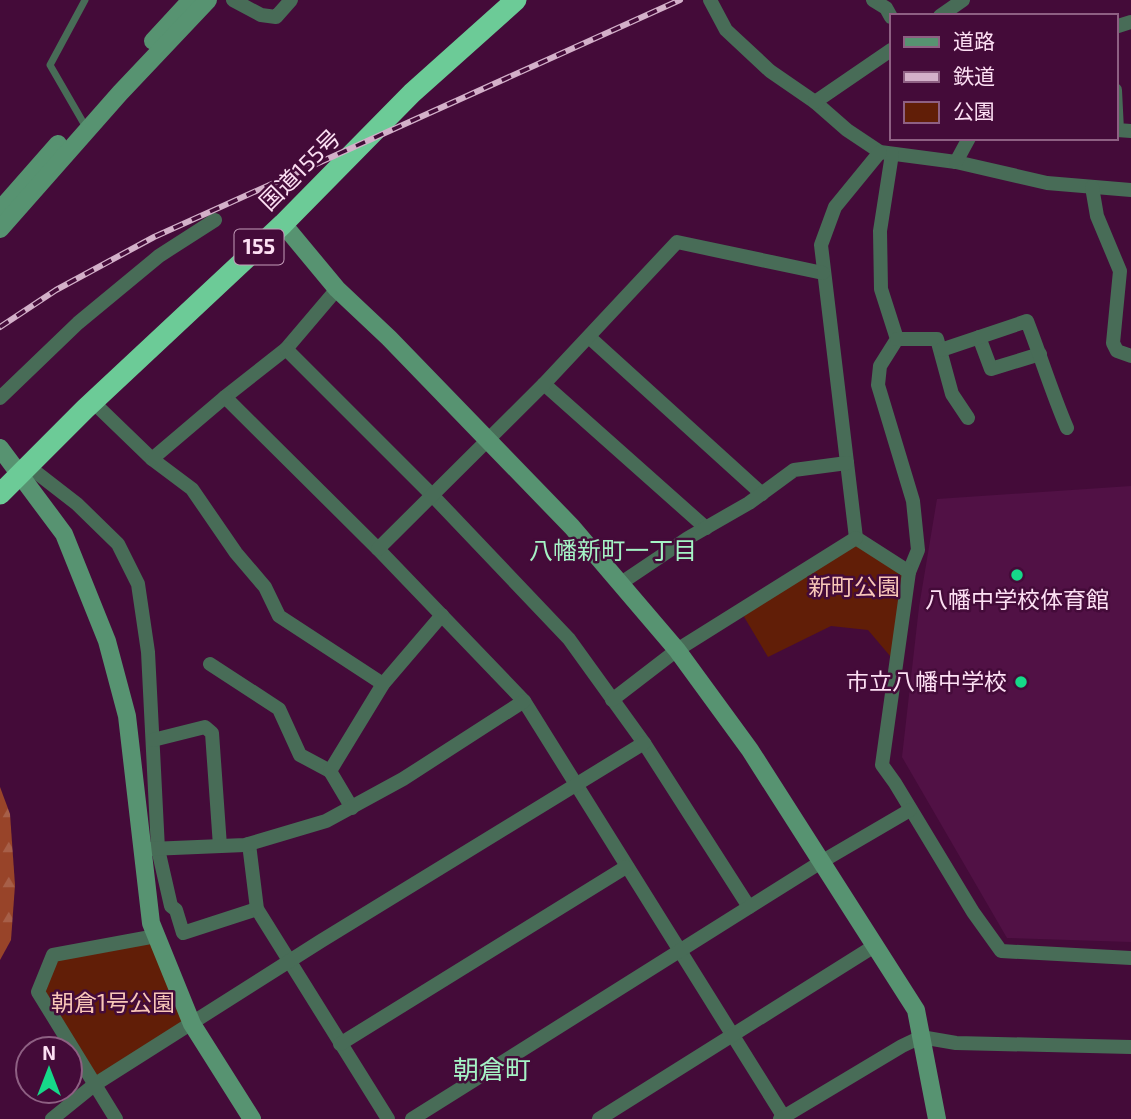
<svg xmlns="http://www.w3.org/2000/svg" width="1131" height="1119" font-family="'Exo 2','Noto Sans JP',sans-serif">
	<defs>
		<pattern id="forest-firs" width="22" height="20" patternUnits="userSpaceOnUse" patternTransform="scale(1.75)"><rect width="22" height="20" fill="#984429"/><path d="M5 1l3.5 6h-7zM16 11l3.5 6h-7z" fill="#a75f48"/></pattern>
	</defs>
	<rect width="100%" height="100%" fill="#440b39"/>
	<path fill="#511145" d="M1131,486v456l-124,-4 -105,-181 17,-150 18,-108z"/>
	<path fill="url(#forest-firs)" d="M0,787l10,27 5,71 -4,55 -11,20z"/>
	<g fill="#611e07">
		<path d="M856,538l53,34 -13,91 -28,-33 -37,-4 -63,31 -28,-47z"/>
		<path d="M156,936l36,88 -98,61 -56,-93 15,-37z"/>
	</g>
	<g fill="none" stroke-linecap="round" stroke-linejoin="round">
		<path stroke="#486c57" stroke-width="7" d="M85,0l-35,65 37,64"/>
		<g stroke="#486c57" stroke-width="14">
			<path d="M233,0l28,15 15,2 15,-17"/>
			<path d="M710,0l16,30 44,41 45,31 32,28 33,22 76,10 91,21 84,7"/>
			<path d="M873,0l13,8 5,9"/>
			<path d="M940,16l23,-16"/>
			<path d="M1115,27l16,-5"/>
			<path d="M1115,90l2,40 14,1"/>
			<path d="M815,102l76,-52"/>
			<path d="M892,154l-12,77 1,58 16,50 -17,27 -2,19 35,116 5,49 -9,22"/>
			<path d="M956,162l13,-24"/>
			<path d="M1092,187l5,29 23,55 -7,72 4,8 14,5"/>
			<path d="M337,289l-51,60 -61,48 153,152 146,152 261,418"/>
			<path d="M589,337l173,157"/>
			<path d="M979,337l12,32 49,-15"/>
			<path d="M897,339h40l15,55 16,24"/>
			<path d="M286,349l148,148 135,142 75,104 105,164"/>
			<path d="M941,350l86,-29c14,36 25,72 40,107"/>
			<path d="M544,384l162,144"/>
			<path d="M0,398l78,-75 81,-67 56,-36"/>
			<path d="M93,402l59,57 40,30 44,64 29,34 14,29 104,68"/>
			<path d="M152,459l73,-62"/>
			<path d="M28,466l49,38 41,40 20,40 10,68 10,197 13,57 5,4 7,23 74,-24"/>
			<path d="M856,538l53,34 -27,193 13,18 78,129 28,39 130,7"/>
			<path d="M856,538l-35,-293 14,-38 45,-55"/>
			<path d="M378,549l166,-165 133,-142 146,31"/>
			<path d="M621,583l67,-45 61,-35 45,-33 53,-7"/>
			<path d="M210,664l69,45 21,46 30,16"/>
			<path d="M612,700l65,-50 179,-112"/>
			<path d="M153,740l52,-13 7,6 8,113"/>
			<path d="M352,808l-22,-37 53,-87 59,-69"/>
			<path d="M249,844l8,65 131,210"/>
			<path d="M150,849l95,-4 81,-24 77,-42 121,-78"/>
			<path d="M340,1044l286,-177"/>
			<path d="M52,1119l42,-34 227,-144 323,-198"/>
			<path d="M116,1119l-78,-127 15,-37 103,-19"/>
			<path d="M412,1119l409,-257 89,-52"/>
			<path d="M599,1119l277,-174"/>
			<path d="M780,1119l122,-73 19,-9 35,6 175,4"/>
		</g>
		<g stroke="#579371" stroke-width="18">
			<path d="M153,41l38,-41"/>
			<path d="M0,210l58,-66"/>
			<path d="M283,224l54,65 52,49 183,189 105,123 73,100 166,260 21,109"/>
			<path d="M0,229l120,-136 88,-93"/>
			<path d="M0,448l64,86 43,107 20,75 24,207 41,101 60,95"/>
		</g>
		<path stroke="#6ccb97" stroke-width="21" d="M0,494l85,-85 198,-185 129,-131 104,-93"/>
		<defs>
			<path id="rail" d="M0,327l56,-37 98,-53 526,-237"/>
		</defs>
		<use href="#rail" stroke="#d3b0c9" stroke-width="6"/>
		<use href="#rail" stroke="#440b39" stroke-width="3.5" stroke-dasharray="10" stroke-linecap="butt"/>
	</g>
	<g fill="#16d989" stroke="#440b39" stroke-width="2.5">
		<circle cx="1017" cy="575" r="7"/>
		<circle cx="1021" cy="682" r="7"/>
	</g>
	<g text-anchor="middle" stroke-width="5" stroke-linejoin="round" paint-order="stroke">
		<rect fill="#440b39" stroke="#c59fbb" stroke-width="2" x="234.5" y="229.5" width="49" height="35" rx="5"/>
		<g font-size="21" font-weight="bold" fill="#fcdff3">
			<text x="259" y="254">155</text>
		</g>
		<g font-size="23" fill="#fcdff3" stroke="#440b39">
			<text transform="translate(300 170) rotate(-45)" y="8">国道155号</text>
		</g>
		<g font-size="23" fill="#f8c7b8" stroke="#440b39">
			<text x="854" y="595">新町公園</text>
			<text x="113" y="1011">朝倉1号公園</text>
		</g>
		<g font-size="23" fill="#fcdff3" stroke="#440b39">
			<text x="1017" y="608">八幡中学校体育館</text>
			<text x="1007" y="690" text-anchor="end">市立八幡中学校</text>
		</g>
		<g font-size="24" fill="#a5f3c5" stroke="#440b39">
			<text x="613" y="559">八幡新町一丁目</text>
		</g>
		<g font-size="26" fill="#a5f3c5" stroke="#440b39">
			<text x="492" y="1079">朝倉町</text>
		</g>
	</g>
	<rect x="890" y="14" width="228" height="126" fill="#440b39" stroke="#8e6083" stroke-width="2"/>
	<rect x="904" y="37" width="35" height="10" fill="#579371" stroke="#8e6083" stroke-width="2"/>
	<text x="953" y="49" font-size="21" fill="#fcdff3">道路</text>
	<rect x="904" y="72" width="35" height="10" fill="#d3b0c9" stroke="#8e6083" stroke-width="2"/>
	<text x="953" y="84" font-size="21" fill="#fcdff3">鉄道</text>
	<rect x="904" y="102" width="35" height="21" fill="#611e07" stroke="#8e6083" stroke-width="2"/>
	<text x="953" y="119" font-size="21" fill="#fcdff3">公園</text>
	<g transform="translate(49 1070)"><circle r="33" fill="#440b39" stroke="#8e6083" stroke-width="2"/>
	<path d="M0-5L12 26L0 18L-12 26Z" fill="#16d989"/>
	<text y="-10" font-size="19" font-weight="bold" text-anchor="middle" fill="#fcdff3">N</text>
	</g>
</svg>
